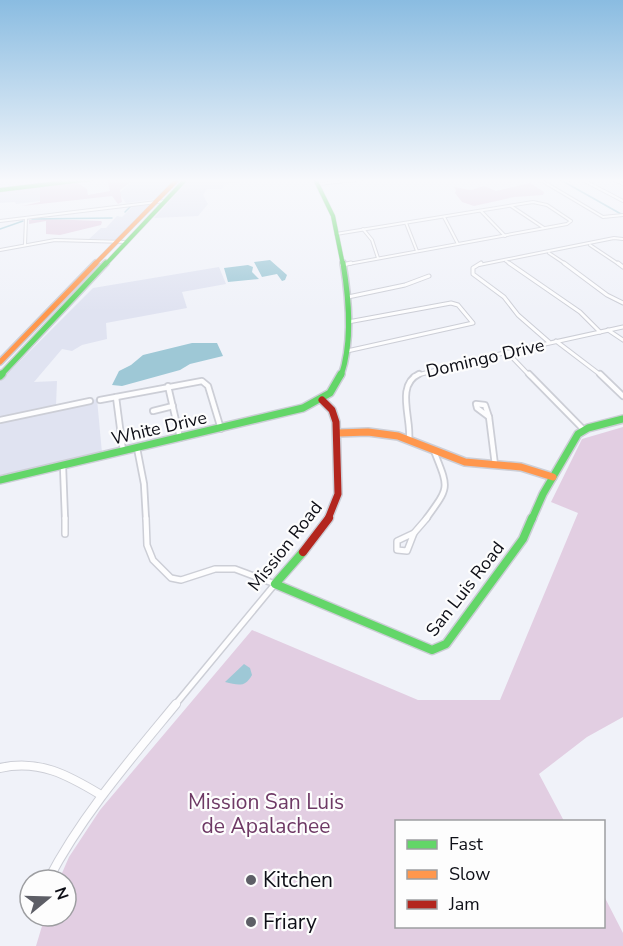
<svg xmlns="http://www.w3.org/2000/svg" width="623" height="946" font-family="'Nunito Sans',sans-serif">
	<rect width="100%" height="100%" fill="#f0f2f9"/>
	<g fill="#e0e3f1">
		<path d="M136,179h17l20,3 -17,17 -30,4 -7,-10z"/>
		<path d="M190,179h74l-39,5 -3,5h-15l-4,6 5,9 -10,12 -44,2z"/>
		<path d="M41,186l-1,15 -24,3 -1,-2 -15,1v-12z"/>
		<path d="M136,203h16l-36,37 -27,-1 12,-11h5l11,-12 5,1z"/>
		<path d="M219,267l7,17 -44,8 5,16 -81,15 1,16 -25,6 -10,6 -10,-2 -28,33 23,-1 -1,25 -56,11v-36l93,-93z"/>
		<path d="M97,399l5,54 -102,22v-54z"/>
	</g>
	<g fill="#e2cee2">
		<path d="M107,179h28l-15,11 2,12 -4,2 -6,-8 -90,10 18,-4v-16l36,-4 11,7 1,6 22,-4z"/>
		<path d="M530,183l14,9 -1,3 -29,2 -40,9 -12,-4 -7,-9 1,-3 -2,-3 17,3 13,-4 12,5z"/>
		<path d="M44,219l57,2 1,1 -1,3 -41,10 -14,-1v-13l-17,3v-4z"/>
		<path d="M623,427v290l-36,20 -48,37 25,47 -168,1v104h208v-30l19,37v13h-587l9,-30h21v-36h-7l10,-23 31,-47 152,-180 166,70h82l78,-187 -27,-11 31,-63z"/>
	</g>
	<g fill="#9ec8d6">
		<path d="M270,260l17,15 -2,5 -3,1 -5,-7 -15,3 -8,-15z"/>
		<path d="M248,265l5,2 -1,5 7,7 -31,3 -4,-14z"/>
		<path d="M192,343h25l6,13 -33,8 -10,6 -58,16 -10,-1 7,-14 12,-6 12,-10z"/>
		<path d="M244,664l6,4 2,7c-7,13 -14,10 -27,7z"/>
	</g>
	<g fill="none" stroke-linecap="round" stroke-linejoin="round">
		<g stroke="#9ec8d6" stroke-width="1.5">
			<path d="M559,179l62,35"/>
			<path d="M125,212l6,-6"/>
			<path d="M32,219l80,-1"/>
			<path d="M0,229l23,-8"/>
		</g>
		<defs>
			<g id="street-far4">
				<path d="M539,179l64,38 20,-2"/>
				<path d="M581,179l42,22"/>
				<path d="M612,179l11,5"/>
				<path d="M569,180l6,-1"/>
				<path d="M318,184l46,-5"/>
				<path d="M511,206l33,22"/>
				<path d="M481,211l24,25"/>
				<path d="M444,217l14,27"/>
				<path d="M0,221l165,-20"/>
				<path d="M406,223l11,28"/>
				<path d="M363,229l9,11 6,18"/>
				<path d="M336,234l197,-32 14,3 24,16 -4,3 -224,41"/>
				<path d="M25,245l1,-27"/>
				<path d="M590,245l30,20"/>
				<path d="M0,250l55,-10 71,2"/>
				<path d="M549,253l18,12"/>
				<path d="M506,261l6,4"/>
				<path d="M479,265l135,-27 9,1"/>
			</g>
			<g id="street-far3">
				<path d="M481,263l-8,5v6l31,23 14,18 31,27"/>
				<path d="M509,263l71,49 20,20"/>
				<path d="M564,263l43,32 16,8"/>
				<path d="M618,263l5,4"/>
				<path d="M342,265l9,-2"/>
				<path d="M348,297l57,-12 24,-9"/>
				<path d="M608,330l15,10"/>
				<path d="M556,341l46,35"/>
				<path d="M347,351l126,-28 -15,-18 -7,-2 -103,19"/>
				<path d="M507,352l23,24"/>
				<path d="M414,376l72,-19 137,-30"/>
			</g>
			<g id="street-far2">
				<path d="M529,374l55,56"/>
				<path d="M600,374l23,22"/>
				<path d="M168,386l12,52"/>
				<path d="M116,397l7,54"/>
				<path d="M100,400l102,-19 6,5 13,43"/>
				<path d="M476,404l9,1 4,12 -12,-9z"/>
				<path d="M153,411l20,-5"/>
				<path d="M489,417l6,48"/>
				<path d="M0,420l90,-19"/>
				<path d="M409,440c3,-20 -14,-55 10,-66"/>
				<path d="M137,448l7,36 2,35"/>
				<path d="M63,466l2,53"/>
				<path d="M426,519c24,-33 23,-30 8,-68"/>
			</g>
			<g id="street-far1">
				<path d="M65,518v16"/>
				<path d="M146,518l1,27 6,15 18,18 10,2 34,-11h20l40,15 -100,121"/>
				<path d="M414,533l-7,18 -10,-1v-9z"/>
				<path d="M414,533l13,-15"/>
			</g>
			<g id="street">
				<path d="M0,768c39,-9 68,7 101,27"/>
				<path d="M48,880c34,-65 82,-120 128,-176"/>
			</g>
			<g id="fast-far3">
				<path d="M315,179l18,37 10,49"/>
				<path d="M0,190l91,-11"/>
				<path d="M105,265l81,-86"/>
			</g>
			<g id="fast-far2">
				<path d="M0,376l106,-113"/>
				<path d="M341,376c12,-35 8,-77 2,-113"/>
			</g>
			<g id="fast-far1">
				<path d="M0,376l2,-2"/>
				<path d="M0,480l303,-72 27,-15 11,-19"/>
				<path d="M532,519l11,-25 35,-60 10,-6 35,-9"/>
			</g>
			<path id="fast" d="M303,552l-28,32 157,66 14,-6 77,-105 9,-21"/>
			<path id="slow-far2" d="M94,265l84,-86"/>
			<path id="slow-far1" d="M0,362l96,-99"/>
			<path id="slow" d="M338,433l30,-1 30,4 67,26 56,5 32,10"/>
			<path id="jam-far1" d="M322,400l10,10 4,12 2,72 -10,25"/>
			<path id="jam" d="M303,552l26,-34"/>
		</defs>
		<use href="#street-far4" stroke="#ccced6" stroke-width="4"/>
		<use href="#street-far3" stroke="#ccced6" stroke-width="5"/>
		<use href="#street-far2" stroke="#ccced6" stroke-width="8"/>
		<use href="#street-far1" stroke="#ccced6" stroke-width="8"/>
		<use href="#street" stroke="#ccced6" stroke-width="10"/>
		<use href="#fast-far3" stroke="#ccced6" stroke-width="5"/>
		<use href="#fast-far2" stroke="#ccced6" stroke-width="8"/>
		<use href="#fast-far1" stroke="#ccced6" stroke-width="10"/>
		<use href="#fast" stroke="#ccced6" stroke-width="11"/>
		<use href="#slow-far2" stroke="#ccced6" stroke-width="5"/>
		<use href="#slow-far1" stroke="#ccced6" stroke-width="8"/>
		<use href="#slow" stroke="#ccced6" stroke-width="10"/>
		<use href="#jam-far1" stroke="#ccced6" stroke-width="10"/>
		<use href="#jam" stroke="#ccced6" stroke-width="11"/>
		<use href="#street-far4" stroke="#fdfdfe" stroke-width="2"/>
		<use href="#street-far3" stroke="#fdfdfe" stroke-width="3"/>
		<use href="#street-far2" stroke="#fdfdfe" stroke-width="4.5"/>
		<use href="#street-far1" stroke="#fdfdfe" stroke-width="5"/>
		<use href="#street" stroke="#fdfdfe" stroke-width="8"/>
		<use href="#fast-far3" stroke="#63d668" stroke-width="4"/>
		<use href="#fast-far2" stroke="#63d668" stroke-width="5"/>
		<use href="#fast-far1" stroke="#63d668" stroke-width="7"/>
		<use href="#fast" stroke="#63d668" stroke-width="8"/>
		<use href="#slow-far2" stroke="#ff974d" stroke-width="4"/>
		<use href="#slow-far1" stroke="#ff974d" stroke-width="5"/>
		<use href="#slow" stroke="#ff974d" stroke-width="7"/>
		<use href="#jam-far1" stroke="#b3261e" stroke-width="7"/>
		<use href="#jam" stroke="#b3261e" stroke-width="8"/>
	</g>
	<linearGradient id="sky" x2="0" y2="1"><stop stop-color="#8abce1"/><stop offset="0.58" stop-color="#f8f9fc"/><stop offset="1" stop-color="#f8f9fc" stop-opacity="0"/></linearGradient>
	<rect width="623" height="311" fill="url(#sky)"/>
	<g fill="#5d5e66" stroke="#fdfdfd" stroke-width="2">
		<circle cx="251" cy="880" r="6"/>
		<circle cx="251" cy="922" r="6"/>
	</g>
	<g text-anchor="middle" stroke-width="4.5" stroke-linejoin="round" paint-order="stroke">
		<g font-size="18" fill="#0e0f17" stroke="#fdfdfd">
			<text transform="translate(485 358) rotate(-13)" y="6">Domingo Drive</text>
			<text transform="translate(159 428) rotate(-13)" y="6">White Drive</text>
			<text transform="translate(285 546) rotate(-52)" y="6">Mission Road</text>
			<text transform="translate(465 589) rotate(-52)" y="6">San Luis Road</text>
		</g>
		<g font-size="21" fill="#6e3965" stroke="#fdfdfd">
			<text x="266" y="809">Mission San Luis<tspan x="266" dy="24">de Apalachee</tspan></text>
		</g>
		<g font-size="21" fill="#0e0f17" stroke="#fdfdfd" text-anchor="start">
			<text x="263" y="887">Kitchen</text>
			<text x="263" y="929">Friary</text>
		</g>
	</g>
	<rect x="395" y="820" width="210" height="108" fill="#fdfdfd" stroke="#9d9ea1" stroke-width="1.5"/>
	<rect x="407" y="840" width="30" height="9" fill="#63d668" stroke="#9d9ea1" stroke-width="1.5"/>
	<text x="449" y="850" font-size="18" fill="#0e0f17">Fast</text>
	<rect x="407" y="870" width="30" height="9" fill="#ff974d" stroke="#9d9ea1" stroke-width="1.5"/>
	<text x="449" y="880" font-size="18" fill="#0e0f17">Slow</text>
	<rect x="407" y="900" width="30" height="9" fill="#b3261e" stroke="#9d9ea1" stroke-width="1.5"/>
	<text x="449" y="910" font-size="18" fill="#0e0f17">Jam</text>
	<g transform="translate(48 898) rotate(71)"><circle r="28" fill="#fdfdfd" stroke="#9d9ea1" stroke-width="1.5"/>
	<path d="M0-4.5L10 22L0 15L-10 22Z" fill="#5d5e66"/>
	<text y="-9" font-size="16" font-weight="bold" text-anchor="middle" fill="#0e0f17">N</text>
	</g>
</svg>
